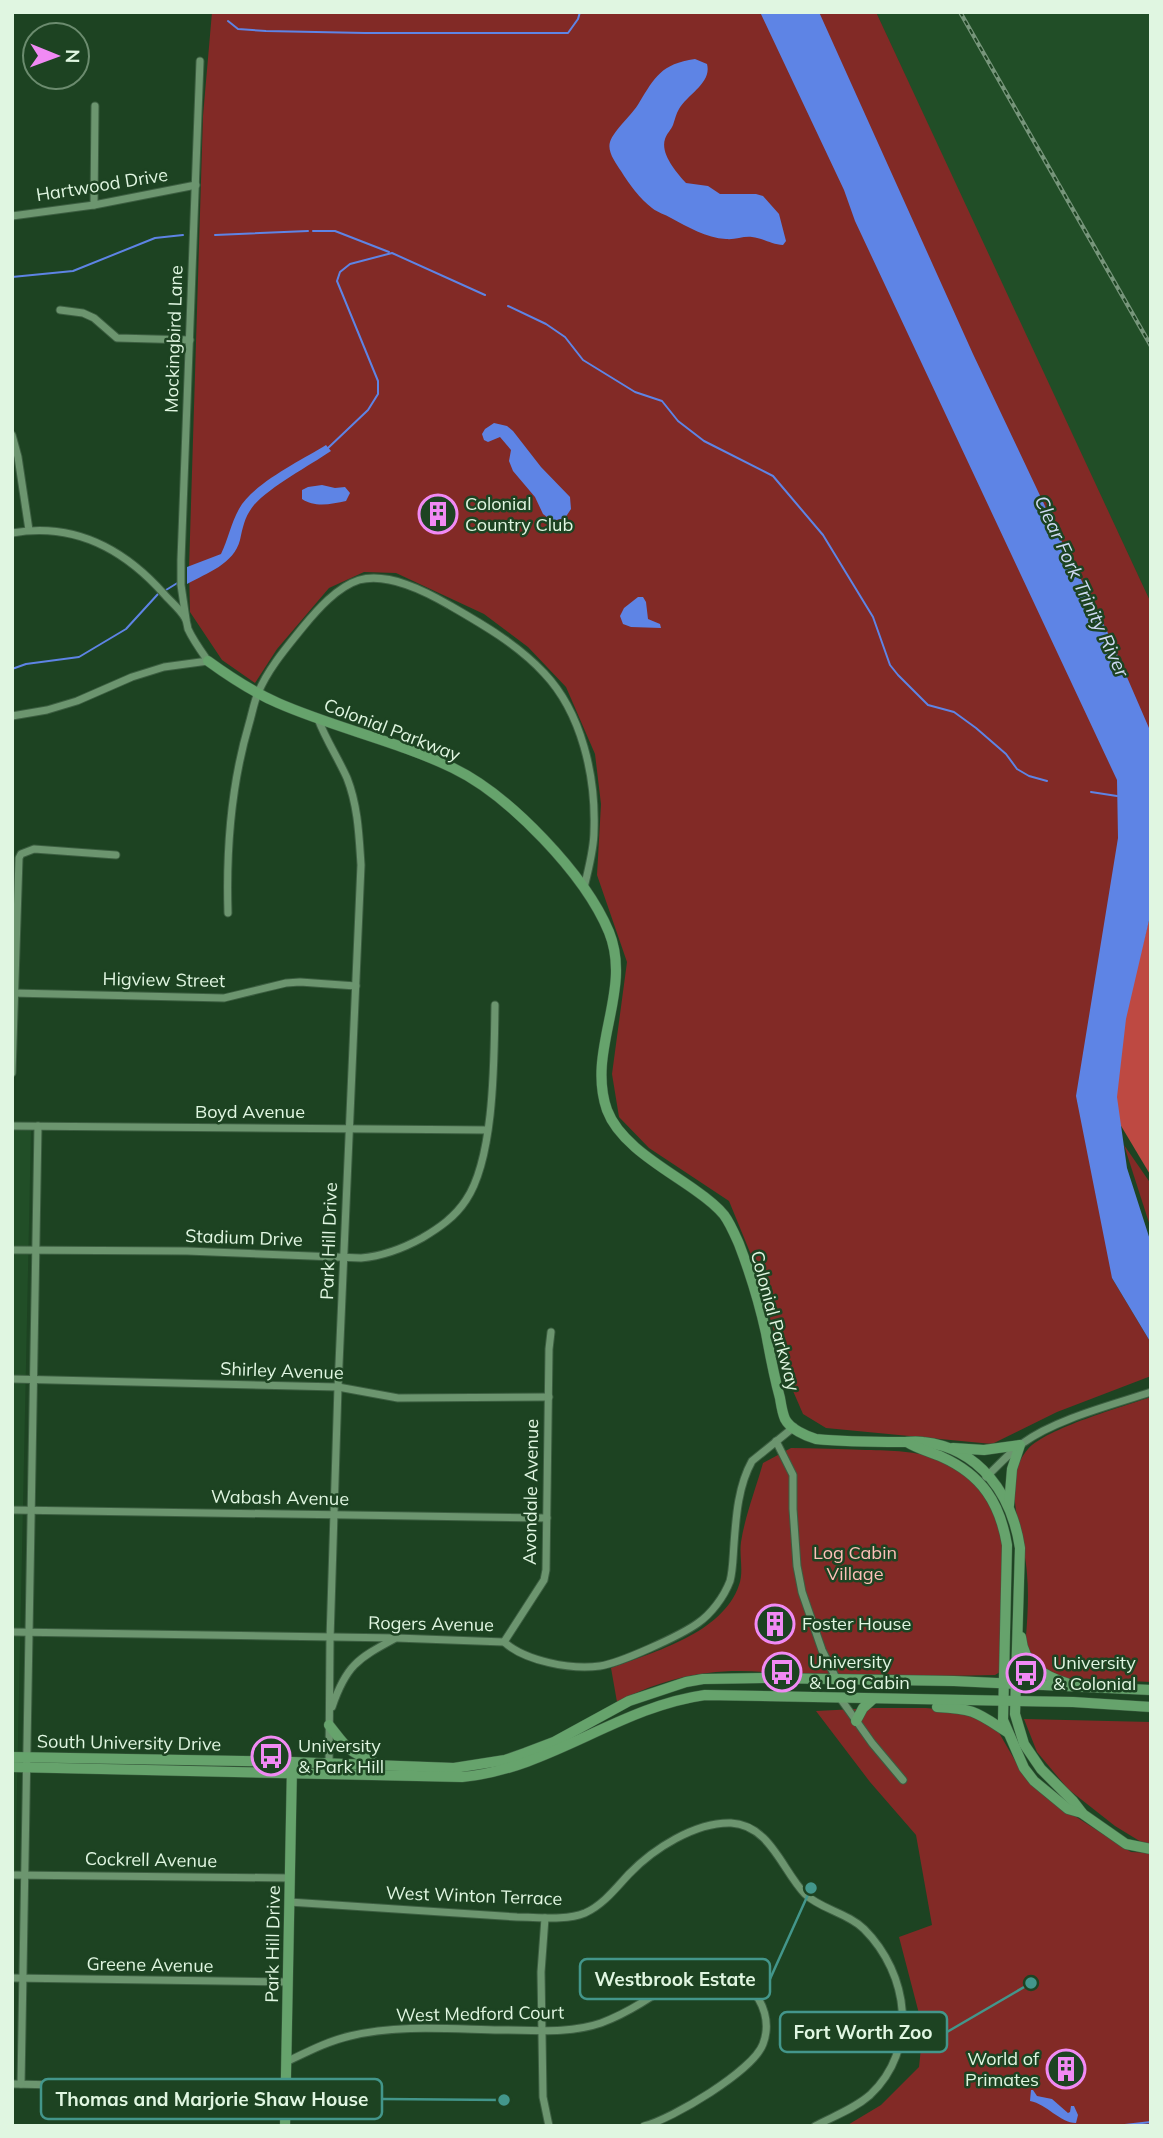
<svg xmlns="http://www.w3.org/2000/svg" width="1163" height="2138" font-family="Mulish,sans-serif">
	<rect width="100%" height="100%" fill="#1d4322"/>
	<g fill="#214e27">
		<path d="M876,12h275v591l-171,-365z"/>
		<path d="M12,1128l19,1 -19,893z"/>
	</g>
	<g fill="#822a26">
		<path d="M212,12h664l275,591v295l-41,-5 2,385 39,65v33l-94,36 -65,32 -166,-16 -23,-14 -16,-37 -33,-115 -25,-61 -80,-53 -30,-31 -7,-43 15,-112 -30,-87 4,-71 -6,-50 -29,-67 -38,-40 -44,-33 -88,-41 -32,-1 -35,16 -52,61 -22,34 -33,-23 -32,-48 -1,-43 14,-453z"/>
		<path d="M1124,1145l27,39v45z"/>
		<path d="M1151,1397v285l-128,-6c2,-34 7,-69 4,-102 -2,-38 -28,-92 1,-125 19,-21 94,-42 123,-52z"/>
		<path d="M791,1448c25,0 50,1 75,2 53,1 95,3 123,55 6,10 12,22 13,34 5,44 -1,90 -2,133l-5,3c-50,1 -99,2 -149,2 -46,0 -93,-10 -138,-4 -33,4 -62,14 -91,29l-6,-34c43,-16 112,-35 128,-83 5,-13 0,-30 2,-43 4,-26 15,-54 22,-79z"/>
		<path d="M875,1708h51l42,4 30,19 23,40 24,26 86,55 20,1v273h-305l35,-21 38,-38 4,-38 -24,-92 33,-12 -16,-90 -46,-53 -54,-71z"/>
		<path d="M1024,1719l127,3v126l-36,-22 -47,-37 -31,-37z"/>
	</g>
	<path fill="#be4942" d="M1151,911v265l-46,-77z"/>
	<g fill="#5e84e5">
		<path d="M760,12h59l154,342 89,188 45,89 42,97 2,11v173l-25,107 -9,78 10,71 24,75v100l-39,-65 -36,-182 42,-258 -1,-58 -262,-559 -11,-31z"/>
		<path d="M695,59l12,5c5,19 -19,30 -28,45 -3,5 -4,10 -6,16 -2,5 -6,8 -8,14 -5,15 12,34 21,44l22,3 12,8h36l7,2 16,18 7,27 -3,4c-11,0 -20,-7 -31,-8 -9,-1 -17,3 -26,2 -20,-1 -38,-12 -55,-21 -6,-4 -13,-5 -19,-10 -12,-9 -23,-24 -31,-37 -5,-8 -14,-19 -11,-29 4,-12 22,-27 29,-39 16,-26 22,-39 56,-44z"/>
		<path d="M494,423l13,3 6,5 28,36 29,30 1,12 -6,9 -13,3 -9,-7 -8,-17 -22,-26 -4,-10 2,-11 -11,-13 -12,5 -4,-2 -2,-6 3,-5z"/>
		<path d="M326,445l5,6c-22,15 -60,35 -77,54 -9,11 -11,21 -14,35 -6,24 -33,33 -53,44v-17l34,-13c7,-14 10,-31 18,-45 13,-25 63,-49 87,-64z"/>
		<path d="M322,485l13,3 10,-1 5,6 -4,8c-14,3 -31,7 -44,-2v-9l6,-3z"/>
		<path d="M638,597h5l3,5 2,17 12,5 1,4 -30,-1 -8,-3 -3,-8 4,-8z"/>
		<path d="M1031,2090h2l4,6 15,3 16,14 2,-1 1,-6h3l4,9 -2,8c-16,0 -29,-19 -46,-22z"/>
	</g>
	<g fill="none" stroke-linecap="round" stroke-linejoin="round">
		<g stroke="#5e84e5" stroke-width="2">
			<path d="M228,21l10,8 28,2 99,2h203l10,-14 2,-7"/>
			<path d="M313,231h22l54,21"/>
			<path d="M215,235l93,-4"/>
			<path d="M12,277l61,-6 82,-33 28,-3"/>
			<path d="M508,306l38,18 19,13 18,23 52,32 27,9 16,20 26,20 69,35 50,59 50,82 17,48 8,10 30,30 26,7 22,16 30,26 11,15 12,7 18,5"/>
			<path d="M328,448l40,-38 10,-16v-13l-41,-100 3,-9 10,-8 42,-11 93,42"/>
			<path d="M166,590l13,-8"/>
			<path d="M12,669l14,-5 53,-7 47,-28 32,-35"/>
			<path d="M1091,792l26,4"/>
			<path d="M1116,2126l35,-4"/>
		</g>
		<defs>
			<g id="street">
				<path d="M94,205l1,-99"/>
				<path d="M12,216l82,-11 102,-20"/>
				<path d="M60,310l23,3 11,5 23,20 73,2"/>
				<path d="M12,435l6,22 11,73"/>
				<path d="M12,533c62,-11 112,16 152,61 7,8 17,16 21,24 2,3 2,7 3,11 5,11 13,22 20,32l-44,6 -32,10 -55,24 -30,9 -35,6"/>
				<path d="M186,619l-5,-34v-25l19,-499"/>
				<path d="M318,719c8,21 20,39 29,59 11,28 12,57 14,87l-23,522 -8,252 -1,127"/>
				<path d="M228,913c-2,-64 3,-128 21,-189 3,-10 5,-22 9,-31 10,-24 28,-45 45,-66 14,-17 34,-40 56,-47 29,-8 66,11 90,25 33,19 68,39 95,68 38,40 52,104 50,158 0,19 -6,39 -10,57"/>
				<path d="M12,993l212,5 62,-15 14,-1 56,4"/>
				<path d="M12,1073l7,-215 2,-4 13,-5 82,6"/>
				<path d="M12,1126l475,4"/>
				<path d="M12,1250l175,1 174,7c23,-2 41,-9 61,-20 17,-10 33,-21 44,-38 29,-43 28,-143 29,-195"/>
				<path d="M12,1379l326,8 60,11 151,-1"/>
				<path d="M776,1441l17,34v34l4,57 5,26 20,58 15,30"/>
				<path d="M986,1477c12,-11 23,-24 37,-34 33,-24 89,-38 128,-51"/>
				<path d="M12,1510l535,8"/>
				<path d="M12,1632l384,6 108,4c21,19 67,28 96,24 20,-3 80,-30 98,-43 13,-9 26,-26 32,-42 3,-11 3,-25 4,-37 2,-27 4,-58 18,-83l42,-34"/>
				<path d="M504,1642l40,-62 2,-10 3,-221 2,-17"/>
				<path d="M840,1698l32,45 31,37"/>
				<path d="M332,1707c14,-41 25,-48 62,-68"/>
				<path d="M12,1875l278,3"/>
				<path d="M289,1902l228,15c21,0 48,4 68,-4 18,-8 31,-25 44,-39 24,-25 66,-52 102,-51 39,2 51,47 74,71 15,15 43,19 59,35 45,45 55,120 6,166 -16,14 -36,21 -55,31"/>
				<path d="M545,1918l-4,54 2,125 6,29"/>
				<path d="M12,1978l276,4"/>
				<path d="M286,2062c21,-10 42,-21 64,-26 48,-12 101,-7 150,-6 32,0 69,4 101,-7 33,-12 63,-35 91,-54 42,-10 87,33 71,75 -10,27 -91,75 -119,82"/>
				<path d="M12,2084l274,6"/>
				<path d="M21,2084l17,-958"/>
			</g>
			<g id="secondary">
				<path d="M208,661c22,16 45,31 70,42 57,25 119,38 175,65 56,27 132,106 156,164 24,59 -23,118 -2,178 13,35 59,59 88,80 10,7 21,15 29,25 6,8 11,20 15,29 10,26 21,62 27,89 4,22 8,43 14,65 1,6 2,14 5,21 5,10 21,17 31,20 29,3 58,3 86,3 7,0 14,-1 21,0 57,6 89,53 97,106l-5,166 9,30 17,25 32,32 10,13 43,30 25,5"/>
				<path d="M907,1442c11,7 24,10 35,15 40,18 58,46 65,88l-4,175 21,48 10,13 34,28 14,4"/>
				<path d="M953,1448l31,2 36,-5 -8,24 -3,36"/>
				<path d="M1021,1637c3,29 23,39 48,47"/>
				<path d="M937,1707c38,2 39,5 70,25"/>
				<path d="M856,1721l7,-13 10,-9"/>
				<path d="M329,1725c18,23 17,25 45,37"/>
				<path d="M12,1757l280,5 162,6 51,-8 20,-7 29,-11 75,-41 57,-19 17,-3 66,-1 185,3 197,9"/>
				<path d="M12,1767l450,10c88,-8 156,-70 243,-82l368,7 78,5"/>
				<path d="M285,2126l7,-360"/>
			</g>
		</defs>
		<use href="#street" stroke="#3c5e41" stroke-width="9"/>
		<use href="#secondary" stroke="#3c5e41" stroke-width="11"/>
		<use href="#street" stroke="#6c956f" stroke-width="7"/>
		<use href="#secondary" stroke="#66a36c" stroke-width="10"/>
		<defs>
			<path id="rail" d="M960,12l191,334"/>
		</defs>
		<use href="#rail" stroke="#76957a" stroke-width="4.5"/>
		<use href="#rail" stroke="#1d4322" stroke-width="2" stroke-dasharray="5" stroke-linecap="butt"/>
	</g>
	<defs>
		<symbol id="building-ring" viewBox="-11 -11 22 22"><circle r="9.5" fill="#1d4322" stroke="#f18af4" stroke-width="1.5"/><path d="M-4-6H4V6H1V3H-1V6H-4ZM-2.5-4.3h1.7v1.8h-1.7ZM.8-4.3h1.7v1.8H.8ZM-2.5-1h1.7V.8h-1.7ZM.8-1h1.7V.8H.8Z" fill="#f18af4"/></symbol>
		<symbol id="bus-ring" viewBox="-11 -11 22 22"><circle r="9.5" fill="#1d4322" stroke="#f18af4" stroke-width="1.5"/><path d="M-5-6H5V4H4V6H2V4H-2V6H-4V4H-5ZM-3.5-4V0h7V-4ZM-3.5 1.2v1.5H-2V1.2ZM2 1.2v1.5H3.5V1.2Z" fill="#f18af4"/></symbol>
	</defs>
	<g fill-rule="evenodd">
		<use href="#building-ring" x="416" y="492" width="44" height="44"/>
		<use href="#building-ring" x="753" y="1602" width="44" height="44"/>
		<use href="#bus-ring" x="760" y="1650" width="44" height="44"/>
		<use href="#bus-ring" x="1004" y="1651" width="44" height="44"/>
		<use href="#bus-ring" x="249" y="1734" width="44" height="44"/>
		<use href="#building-ring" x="1044" y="2047" width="44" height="44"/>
	</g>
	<g text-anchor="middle" stroke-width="5" stroke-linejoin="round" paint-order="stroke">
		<g font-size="18" fill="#e0f6e1" stroke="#1d4322">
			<text transform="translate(102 185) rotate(-9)" y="6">Hartwood Drive</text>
			<text transform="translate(174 339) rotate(-88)" y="6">Mockingbird Lane</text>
			<text transform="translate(392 730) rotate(21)" y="6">Colonial Parkway</text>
			<text transform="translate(164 980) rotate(1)" y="6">Higview Street</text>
			<text x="250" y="1118">Boyd Avenue</text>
			<text transform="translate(244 1238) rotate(2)" y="6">Stadium Drive</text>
			<text transform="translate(329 1241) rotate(-88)" y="6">Park Hill Drive</text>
			<text transform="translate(775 1321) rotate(75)" y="6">Colonial Parkway</text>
			<text transform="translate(282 1371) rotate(2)" y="6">Shirley Avenue</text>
			<text transform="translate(531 1492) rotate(-89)" y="6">Avondale Avenue</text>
			<text transform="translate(280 1498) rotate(1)" y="6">Wabash Avenue</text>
			<text transform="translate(431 1624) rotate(1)" y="6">Rogers Avenue</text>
			<text transform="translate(129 1743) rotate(1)" y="6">South University Drive</text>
			<text transform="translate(151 1860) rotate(1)" y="6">Cockrell Avenue</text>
			<text transform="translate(474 1896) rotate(2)" y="6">West Winton Terrace</text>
			<text transform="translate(273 1944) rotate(-89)" y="6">Park Hill Drive</text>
			<text transform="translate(150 1965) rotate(1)" y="6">Greene Avenue</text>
			<text transform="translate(480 2014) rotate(-1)" y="6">West Medford Court</text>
		</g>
		<g font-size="18" fill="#e0f6e1" stroke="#1d4322" text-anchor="start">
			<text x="465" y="510">Colonial<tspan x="465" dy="21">Country Club</tspan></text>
			<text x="802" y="1630">Foster House</text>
			<text x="809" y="1668">University<tspan x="809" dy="21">&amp; Log Cabin</tspan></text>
			<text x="1053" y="1669">University<tspan x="1053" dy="21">&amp; Colonial</tspan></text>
			<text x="298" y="1752">University<tspan x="298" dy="21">&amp; Park Hill</tspan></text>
			<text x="1039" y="2065" text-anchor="end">World of<tspan x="1039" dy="21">Primates</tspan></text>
		</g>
		<g font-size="18" fill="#fec0b8" stroke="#1d4322">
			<text x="855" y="1559">Log Cabin<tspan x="855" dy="21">Village</tspan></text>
		</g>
		<g font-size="19" font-style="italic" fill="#d0dbf4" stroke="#1d4322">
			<text transform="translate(1082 586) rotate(65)" y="7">Clear Fork Trinity River</text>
		</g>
	</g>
	<path fill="none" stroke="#43968b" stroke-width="2.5" d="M811 1888L770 1979M1031 1983L947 2032M504 2100L382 2099"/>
	<g fill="#43968b" stroke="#1d4322" stroke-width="2.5">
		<circle cx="811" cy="1888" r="7"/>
		<circle cx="1031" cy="1983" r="7"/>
		<circle cx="504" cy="2100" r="7"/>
	</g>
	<g fill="#1d4322" stroke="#43968b" stroke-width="2.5">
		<rect x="580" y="1959" width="190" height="40" rx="7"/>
		<rect x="780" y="2012" width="167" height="40" rx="7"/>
		<rect x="41" y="2079" width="341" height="40" rx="7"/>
	</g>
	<g font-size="19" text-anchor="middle" font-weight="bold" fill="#e0f6e1">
		<text x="675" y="1986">Westbrook Estate</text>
		<text x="863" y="2039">Fort Worth Zoo</text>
		<text x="212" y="2106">Thomas and Marjorie Shaw House</text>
	</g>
	<rect width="1163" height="2138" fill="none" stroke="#e0f6e1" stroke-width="28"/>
	<g transform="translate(56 56) rotate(91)"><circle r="33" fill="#1d4322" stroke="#6b8b6e" stroke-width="2"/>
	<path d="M0-5L12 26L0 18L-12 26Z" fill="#f18af4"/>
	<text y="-10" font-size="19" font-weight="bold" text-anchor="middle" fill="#e0f6e1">N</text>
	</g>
</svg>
